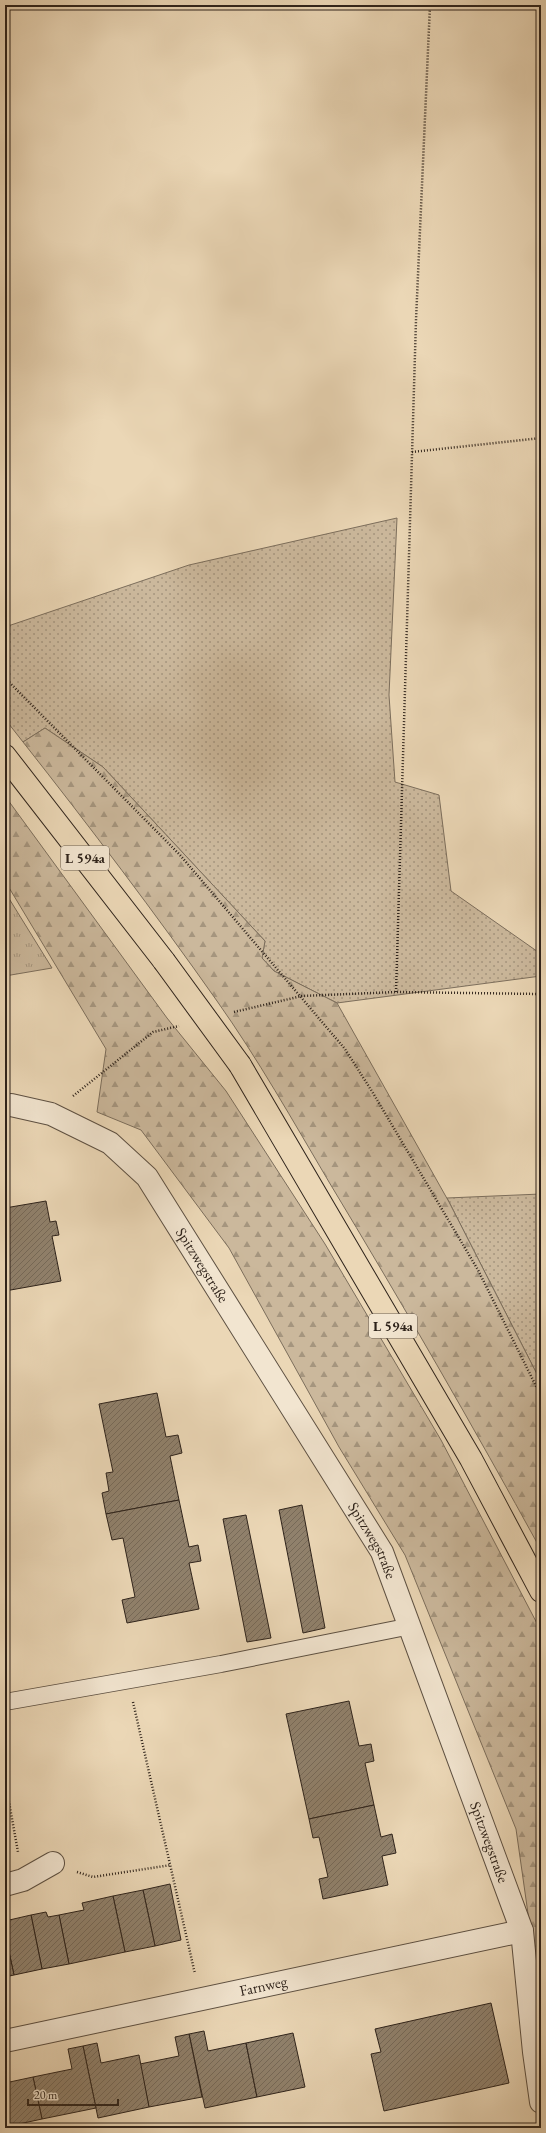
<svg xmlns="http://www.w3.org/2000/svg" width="546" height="2133" font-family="'EB Garamond',serif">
	<defs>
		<pattern id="grass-dots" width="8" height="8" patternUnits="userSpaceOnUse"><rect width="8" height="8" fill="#cbb89c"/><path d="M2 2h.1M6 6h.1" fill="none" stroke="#a5957e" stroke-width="1.8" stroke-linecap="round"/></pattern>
		<pattern id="forest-firs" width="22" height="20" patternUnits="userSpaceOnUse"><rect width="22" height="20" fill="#cbb89c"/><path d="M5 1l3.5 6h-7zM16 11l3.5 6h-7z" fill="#a5957e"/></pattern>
		<pattern id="park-tufts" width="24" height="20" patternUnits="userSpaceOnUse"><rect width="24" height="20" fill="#cbb89c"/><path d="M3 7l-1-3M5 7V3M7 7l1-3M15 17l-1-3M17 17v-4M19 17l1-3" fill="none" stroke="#a5957e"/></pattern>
		<pattern id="building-hatch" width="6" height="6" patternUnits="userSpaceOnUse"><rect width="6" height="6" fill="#90816c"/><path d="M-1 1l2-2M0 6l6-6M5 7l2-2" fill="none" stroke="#766958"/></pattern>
	</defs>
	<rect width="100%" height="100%" fill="#ebd7b6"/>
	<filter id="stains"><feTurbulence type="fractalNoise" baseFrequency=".005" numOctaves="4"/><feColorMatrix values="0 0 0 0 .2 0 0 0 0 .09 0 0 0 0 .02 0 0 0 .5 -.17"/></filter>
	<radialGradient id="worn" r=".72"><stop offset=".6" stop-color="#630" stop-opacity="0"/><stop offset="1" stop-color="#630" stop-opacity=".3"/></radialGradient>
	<g fill="url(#grass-dots)" stroke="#7c6e5c">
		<path d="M397,518l-8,177 6,87 44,13 12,96 90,63v22l-204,27 -63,-32 -12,-13 3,-17 -162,-174 -58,-39 -22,14 -18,-23v-92l184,-62z"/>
		<path d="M541,1194v188l-94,-184z"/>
	</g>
	<g fill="url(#forest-firs)" stroke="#7c6e5c">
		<path d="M45,728l58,39 162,174 -3,17 12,13 63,32 112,199 92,180v168c-68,-124 -139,-247 -212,-368 -36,-61 -71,-123 -112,-181 -62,-88 -127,-174 -194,-259z"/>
		<path d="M5,796l162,222 59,73 99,153 116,196 100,191v374l-25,-176 -111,-274 -66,-108 -110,-199 -88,-118 -44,-18 9,-63 -101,-168z"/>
	</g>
	<path fill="url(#park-tufts)" stroke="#7c6e5c" d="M5,892l47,76 -47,8z"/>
	<g fill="url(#building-hatch)" stroke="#2e231b">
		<path d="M46,1201l4,21 6,-1 3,14 -7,1 9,45 -56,10v-83z"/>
		<path d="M157,1393l9,44 12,-2 4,18 -12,3 9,44 -73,14 -4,-21 7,-2 -3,-18 7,-1 -14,-68z"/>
		<path d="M179,1500l10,47 9,-2 3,16 -12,2 10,46 -72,14 -5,-23 13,-3 -12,-59 -11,2 -6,-26z"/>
		<path d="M302,1505l23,123 -22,5 -24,-123z"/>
		<path d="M246,1515l25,123 -24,4 -24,-123z"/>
		<path d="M349,1701l10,45 12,-2 3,17 -9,2 9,42 -65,14 -23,-105z"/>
		<path d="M374,1805l7,32 11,-3 4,19 -14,3 6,29 -65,14 -4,-20 9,-2 -9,-40 -6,1 -4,-19z"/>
		<path d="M170,1884l11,56 -26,6 -12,-56z"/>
		<path d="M143,1890l12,56 -30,6 -12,-56z"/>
		<path d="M113,1896l12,56 -56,12 -10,-49 25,-5 -2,-7z"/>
		<path d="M46,1912l2,5 11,-2 10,49 -27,5 -11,-54z"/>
		<path d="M31,1915l11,54 -28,6 -9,-42v-12z"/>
		<path d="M5,1933l9,42 -9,2z"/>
		<path d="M491,2003l18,80 -125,28 -13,-57 10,-2 -6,-23z"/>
		<path d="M204,2031l4,20 38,-8 11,54 -52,11 -16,-74z"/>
		<path d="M293,2033l12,54 -48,10 -11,-54z"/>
		<path d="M189,2034l13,63 -53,10 -9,-43 39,-8 -4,-19z"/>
		<path d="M97,2043l4,20 38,-8 10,52 -51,11 -15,-72z"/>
		<path d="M83,2046l13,62 -54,11 -9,-42 39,-8 -4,-20z"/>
		<path d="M33,2077l9,42 -37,8v-44z"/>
	</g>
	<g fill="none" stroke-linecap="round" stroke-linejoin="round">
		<defs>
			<path id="service" d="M5,1702l216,-38 190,-38"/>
			<g id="minor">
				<path id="s1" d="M5,1106l6,-1 40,9 59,29 37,34 235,375 140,379 12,121 7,50"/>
				<path d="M5,1885l18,-5 30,-17"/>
				<path id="s2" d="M5,2041l517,-110"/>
			</g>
			<g id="primary">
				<path d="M5,756l159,205"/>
				<path d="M240,1065l231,394 70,132"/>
			</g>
		</defs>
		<use href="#service" stroke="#5d5042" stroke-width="18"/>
		<use href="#minor" stroke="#5d5042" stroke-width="24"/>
		<use href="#primary" stroke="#2e231b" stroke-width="24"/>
		<g stroke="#2e231b" stroke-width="2.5" stroke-dasharray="1 2" stroke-linecap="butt">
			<path d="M412,452l129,-14"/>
			<path d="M5,678l175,177 165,194 28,44 105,177 63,126"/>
			<path d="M396,992l20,-672 14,-315"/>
			<path d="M234,1012l68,-16 94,-4 145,2"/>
			<path d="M73,1096l80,-64 26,-6"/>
			<path d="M133,1702l62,272"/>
			<path d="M5,1780l13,72"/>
			<path d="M77,1872l16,5 78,-12"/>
		</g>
		<use href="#service" stroke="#f2e5d0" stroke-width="16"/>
		<use href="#minor" stroke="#f2e5d0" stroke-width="22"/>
		<use href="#primary" stroke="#ebd7b6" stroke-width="22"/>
		<defs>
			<path id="primary-bridge" d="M164,961l76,104"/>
		</defs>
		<use href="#primary-bridge" stroke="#2e231b" stroke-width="24" stroke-linecap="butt"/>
		<use href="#primary-bridge" stroke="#ebd7b6" stroke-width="22"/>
	</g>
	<g text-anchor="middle" stroke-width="4" stroke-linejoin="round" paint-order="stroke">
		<g fill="#f2e5d0" stroke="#695d51" stroke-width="1">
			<rect x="61" y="846" width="48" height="24" rx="3"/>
			<rect x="369" y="1314" width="48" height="24" rx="3"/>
		</g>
		<g font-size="14" font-weight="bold" fill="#2e231b">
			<text x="85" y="863">L 594a</text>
			<text x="393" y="1331">L 594a</text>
		</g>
		<g font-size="15" fill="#2e231b" stroke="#f2e5d0">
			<text dy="5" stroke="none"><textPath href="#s1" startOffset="267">Spitzwegstraße</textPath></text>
			<text dy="5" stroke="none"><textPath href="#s1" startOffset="591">Spitzwegstraße</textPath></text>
			<text dy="5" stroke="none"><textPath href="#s1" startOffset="915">Spitzwegstraße</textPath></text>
			<text dy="5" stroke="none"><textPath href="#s2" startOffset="264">Farnweg</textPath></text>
		</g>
	</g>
	<rect width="546" height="2133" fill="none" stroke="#ebd7b6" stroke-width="20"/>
	<rect x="6" y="6" width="534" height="2121" fill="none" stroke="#2e231b" stroke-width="2"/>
	<rect x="10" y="10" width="526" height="2113" fill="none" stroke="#2e231b"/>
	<path d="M28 2099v6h90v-6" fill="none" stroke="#2e231b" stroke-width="2"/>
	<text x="34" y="2099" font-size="12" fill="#2e231b" stroke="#f2e5d0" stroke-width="3" paint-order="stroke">20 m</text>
	<rect width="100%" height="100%" filter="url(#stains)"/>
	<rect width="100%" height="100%" fill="url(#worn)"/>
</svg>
